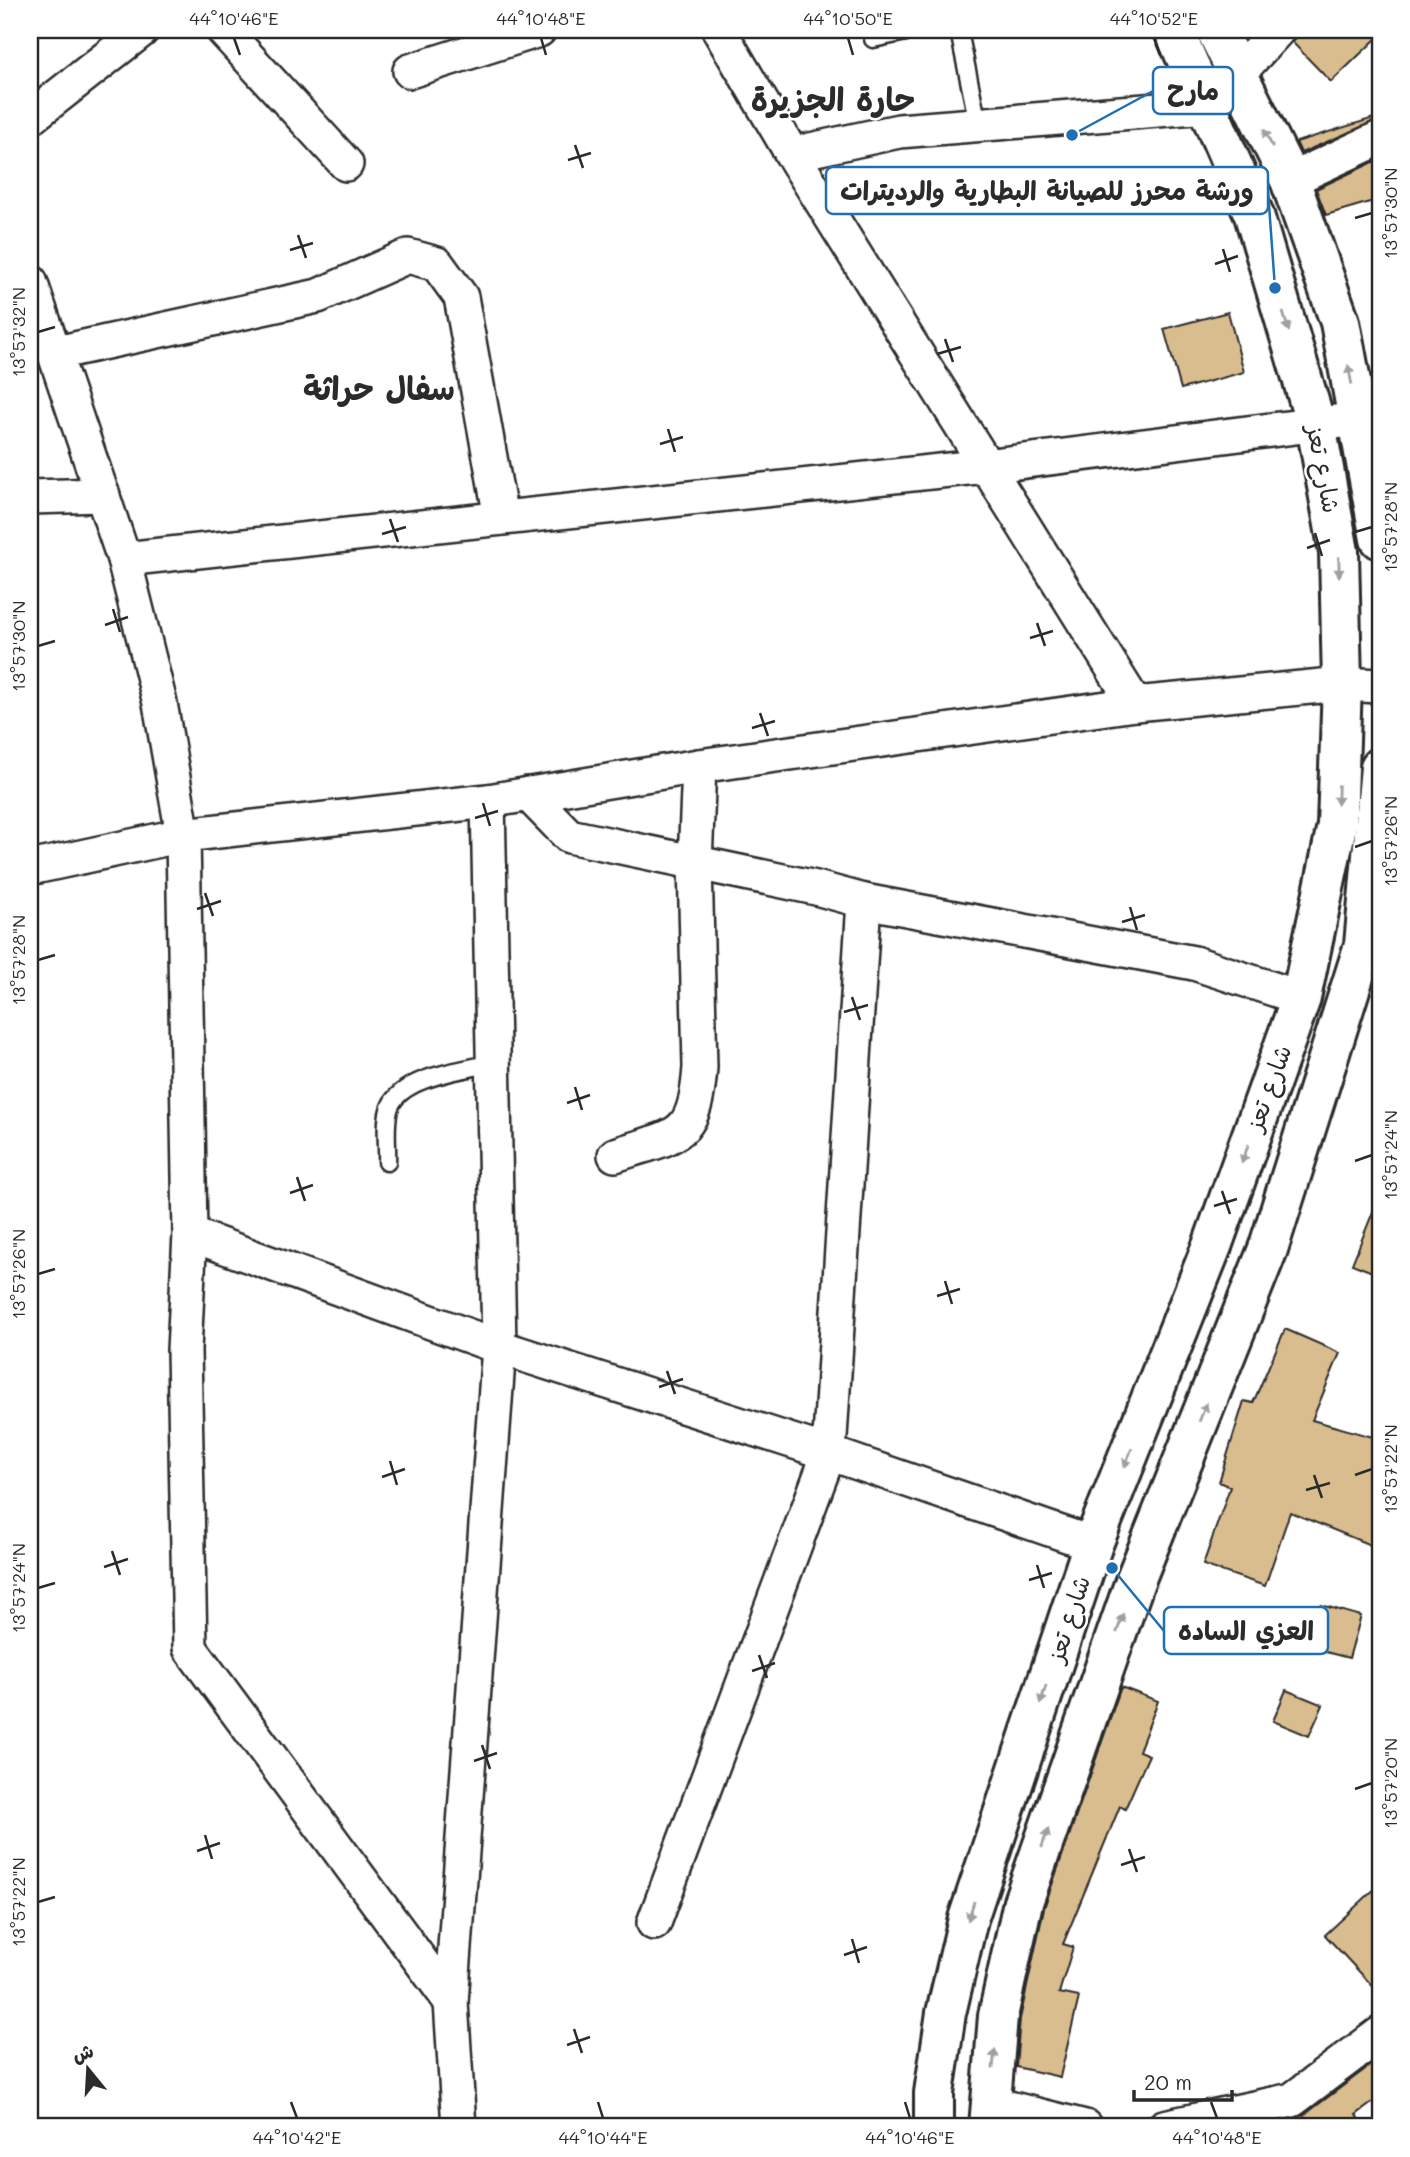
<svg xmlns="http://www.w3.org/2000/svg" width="1410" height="2157" font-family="Mali,'Playpen Sans Arabic',sans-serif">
	<rect width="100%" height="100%" fill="#fff"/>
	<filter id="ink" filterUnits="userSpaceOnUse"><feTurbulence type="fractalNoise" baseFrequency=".0143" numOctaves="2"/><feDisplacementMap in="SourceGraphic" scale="14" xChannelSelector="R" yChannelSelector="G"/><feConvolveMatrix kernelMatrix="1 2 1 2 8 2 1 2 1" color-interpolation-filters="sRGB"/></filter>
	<g filter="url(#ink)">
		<g fill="#d9bd8e" stroke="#2b2b2b" stroke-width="2">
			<path d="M1297,30h83v5l-49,47 -38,-39z"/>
			<path d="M1380,116v3l-79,34 -5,-11z"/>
			<path d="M1380,159v40l-54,16 -10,-26z"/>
			<path d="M1228,312l16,60 -63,17 -17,-60z"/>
			<path d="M1379,1197h1v78l-28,-11z"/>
			<path d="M1285,1329l55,24 -28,67 68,19v110l-90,-37 -25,74 -62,-21 27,-78 -11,-5 25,-81 9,2z"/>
			<path d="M1321,1605l40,11 -12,42 -39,-10z"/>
			<path d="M1121,1687l37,14 -19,50 10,4 -24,54 -5,-3 -57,138 10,3 -14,46 20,4 -19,80 -44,-10 4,-48 24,-111z"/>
			<path d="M1286,1690l37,15 -14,31 -36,-15z"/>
			<path d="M1380,1884v110l-55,-59z"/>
			<path d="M1380,2058v39l-24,18 10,12h-88l-3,-4 29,-8z"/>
		</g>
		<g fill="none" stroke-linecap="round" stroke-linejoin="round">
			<defs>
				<g id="service">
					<path d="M954,30l6,6 18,88"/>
					<path d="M873,39l43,-9"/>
					<path d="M387,1162c1,-15 -3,-40 3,-55 12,-31 75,-37 103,-44"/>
				</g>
				<g id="minor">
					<path d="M223,30l123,134"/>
					<path d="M719,30l73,124 343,550"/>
					<path d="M410,71l129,-41"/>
					<path d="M1236,76l42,-46"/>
					<path d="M30,118l112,-88"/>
					<path d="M792,154l107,-23 308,-25"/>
					<path d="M1290,180l90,-42"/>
					<path d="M30,281l94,278 36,144 23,132 7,399 -6,116 6,298 261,354"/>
					<path d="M56,353l262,-57 90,-40 29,8 24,33 40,221"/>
					<path d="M30,497l73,-2"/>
					<path d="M124,559l862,-93 373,-47"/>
					<path d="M528,794l41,42 247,52 48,13 330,62 107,35"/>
					<path d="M30,868l153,-33 305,-34 211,-35 436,-62 207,-20 38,2"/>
					<path d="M615,1155c63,-21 80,-15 85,-88l-5,-204 4,-97"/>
					<path d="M190,1234l309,113 330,106 264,91"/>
					<path d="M654,1923l175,-470 35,-552"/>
					<path d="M989,2103l96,24"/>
					<path d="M459,2127l-8,-125 48,-655 -11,-546"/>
					<path d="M1164,2127l128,-27 88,-66"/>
				</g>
				<g id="primary">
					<path d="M1216,30l74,150 50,142 40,217"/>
					<path d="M934,2127v-34l12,-80 22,-94 125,-375 119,-298 89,-248 36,-173 5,-141 -3,-132 -23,-127 -62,-210 -80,-185"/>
					<path d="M989,2127l9,-111 25,-114 112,-321 133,-332 96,-304 16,-178"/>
				</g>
			</defs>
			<use href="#service" stroke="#2b2b2b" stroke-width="21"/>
			<use href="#minor" stroke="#2b2b2b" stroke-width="38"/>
			<use href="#primary" stroke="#2b2b2b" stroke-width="44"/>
			<use href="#service" stroke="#fff" stroke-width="16"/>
			<use href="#minor" stroke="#fff" stroke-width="33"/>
			<use href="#primary" stroke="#fff" stroke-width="38"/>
		</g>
		<defs><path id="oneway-solid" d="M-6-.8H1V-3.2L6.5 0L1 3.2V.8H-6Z" transform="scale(1.75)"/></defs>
		<g fill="#a0a0a0">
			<use href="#oneway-solid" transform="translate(1268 138) rotate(-117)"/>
			<use href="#oneway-solid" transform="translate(1286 322) rotate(73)"/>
			<use href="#oneway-solid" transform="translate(1350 375) rotate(-101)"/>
			<use href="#oneway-solid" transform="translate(1339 567) rotate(89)"/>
			<use href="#oneway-solid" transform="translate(1338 795) rotate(92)"/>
			<use href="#oneway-solid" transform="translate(1245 1154) rotate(110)"/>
			<use href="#oneway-solid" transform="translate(1203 1412) rotate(-68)"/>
			<use href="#oneway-solid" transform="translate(1128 1458) rotate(112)"/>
			<use href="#oneway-solid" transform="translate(1120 1623) rotate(-71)"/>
			<use href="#oneway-solid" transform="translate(1043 1695) rotate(108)"/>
			<use href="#oneway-solid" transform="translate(1045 1838) rotate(-71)"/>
			<use href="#oneway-solid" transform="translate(971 1911) rotate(108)"/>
			<use href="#oneway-solid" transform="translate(994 2059) rotate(-84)"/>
		</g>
	</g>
	<path fill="none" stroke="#2b2b2b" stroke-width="2.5" d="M234,38l6,17M541,38l5,17M848,38l5,17M1154,38l6,17M575,145l8,23M568,160l23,-7M1355,218l17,-5M298,235l8,23M1223,249l7,23M290,250l23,-7M1215,264l23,-8M38,332l17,-5M945,339l8,23M937,354l24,-7M668,429l7,23M660,444l23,-7M390,519l8,23M1355,532l17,-5M1315,533l7,23M382,534l24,-7M1307,548l23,-8M113,609l7,23M1037,623l8,23M105,625l23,-8M1030,638l23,-7M38,646l17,-5M760,713l8,23M752,728l23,-7M483,803l7,23M475,818l23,-7M1355,847l17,-6M205,893l8,23M1130,907l7,23M197,909l24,-8M1122,922l23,-7M38,960l17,-5M852,997l8,23M844,1012l24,-7M575,1087l7,23M567,1103l23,-8M1355,1161l17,-6M297,1177l8,24M1222,1191l8,23M290,1193l23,-8M1214,1206l23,-7M38,1274l17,-5M945,1281l7,23M937,1296l23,-7M667,1371l8,23M659,1387l24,-8M390,1461l7,24M1314,1475l8,23M1355,1475l17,-6M382,1477l23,-8M1306,1490l24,-7M112,1551l8,24M1037,1565l7,23M104,1567l24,-8M1029,1580l23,-7M38,1588l17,-5M759,1655l8,23M752,1671l23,-8M482,1745l8,24M474,1761l23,-8M1355,1789l17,-6M205,1835l7,24M1129,1849l8,23M197,1851l23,-8M1121,1865l24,-8M38,1902l17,-5M852,1939l7,24M844,1955l23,-8M574,2029l8,24M567,2045l23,-8M291,2102l6,16M598,2102l5,16M905,2102l5,16M1211,2102l6,16"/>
	<g text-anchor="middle" stroke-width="5" stroke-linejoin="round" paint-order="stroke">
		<g font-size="24" fill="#2b2b2b" stroke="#fff">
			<text transform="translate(1323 469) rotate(79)" y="8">شارع تعز</text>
			<text transform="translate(1269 1088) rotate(-70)" y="8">شارع تعز</text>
			<text transform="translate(1069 1619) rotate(-72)" y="8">شارع تعز</text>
		</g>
		<g font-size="32" font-weight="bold" fill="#2b2b2b" stroke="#fff">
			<text x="833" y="111">حارة الجزيرة</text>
			<text x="379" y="400">سفال حراثة</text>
		</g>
	</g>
	<path fill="none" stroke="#1f6fb2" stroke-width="2.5" d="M1072 135L1153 91M1275 288L1268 191M1112 1568L1164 1631"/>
	<g fill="#1f6fb2" stroke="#fff" stroke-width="2.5">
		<circle cx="1072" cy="135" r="7"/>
		<circle cx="1275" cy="288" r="7"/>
		<circle cx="1112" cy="1568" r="7"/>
	</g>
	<g fill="#fff" stroke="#1f6fb2" stroke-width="2.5">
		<rect x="1153" y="67" width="80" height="47" rx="7"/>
		<rect x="826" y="167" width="442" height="47" rx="7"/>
		<rect x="1164" y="1607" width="164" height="47" rx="7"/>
	</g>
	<g font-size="26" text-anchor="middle" font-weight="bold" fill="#2b2b2b">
		<text x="1193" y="100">مارح</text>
		<text x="1047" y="200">ورشة محرز للصيانة البطارية والرديترات</text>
		<text x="1246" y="1640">العزي الساده</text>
	</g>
	<rect width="1410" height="2157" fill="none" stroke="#fff" stroke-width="77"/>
	<g transform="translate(88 2069) rotate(342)" stroke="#ffffff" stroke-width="5" paint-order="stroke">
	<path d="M0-5L12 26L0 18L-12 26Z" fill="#2b2b2b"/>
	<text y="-10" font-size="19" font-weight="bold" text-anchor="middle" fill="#2b2b2b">ش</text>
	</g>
	<path d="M1134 2090v10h98v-10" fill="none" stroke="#2b2b2b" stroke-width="3.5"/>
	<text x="1144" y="2090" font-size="21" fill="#2b2b2b" stroke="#ffffff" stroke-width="5" paint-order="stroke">20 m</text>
	<rect x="38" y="38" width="1334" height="2080" fill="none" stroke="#2b2b2b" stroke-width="2.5"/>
	<g font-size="18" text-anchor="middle" fill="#2b2b2b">
		<text x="234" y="25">44°10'46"E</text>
		<text x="541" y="25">44°10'48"E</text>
		<text x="848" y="25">44°10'50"E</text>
		<text x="1154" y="25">44°10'52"E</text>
		<text transform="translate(1391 213) rotate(-90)" y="6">13°57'30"N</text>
		<text transform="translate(19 332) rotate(-90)" y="6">13°57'32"N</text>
		<text transform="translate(1391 527) rotate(-90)" y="6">13°57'28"N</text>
		<text transform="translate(19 646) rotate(-90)" y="6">13°57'30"N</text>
		<text transform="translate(1391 841) rotate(-90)" y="6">13°57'26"N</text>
		<text transform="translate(19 960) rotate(-90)" y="6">13°57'28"N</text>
		<text transform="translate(1391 1155) rotate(-90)" y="6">13°57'24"N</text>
		<text transform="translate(19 1274) rotate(-90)" y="6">13°57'26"N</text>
		<text transform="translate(1391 1469) rotate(-90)" y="6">13°57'22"N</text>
		<text transform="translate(19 1588) rotate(-90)" y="6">13°57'24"N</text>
		<text transform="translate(1391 1783) rotate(-90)" y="6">13°57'20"N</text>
		<text transform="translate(19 1902) rotate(-90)" y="6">13°57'22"N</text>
		<text x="297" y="2144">44°10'42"E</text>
		<text x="603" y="2144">44°10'44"E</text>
		<text x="910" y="2144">44°10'46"E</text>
		<text x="1217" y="2144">44°10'48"E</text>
	</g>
</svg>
